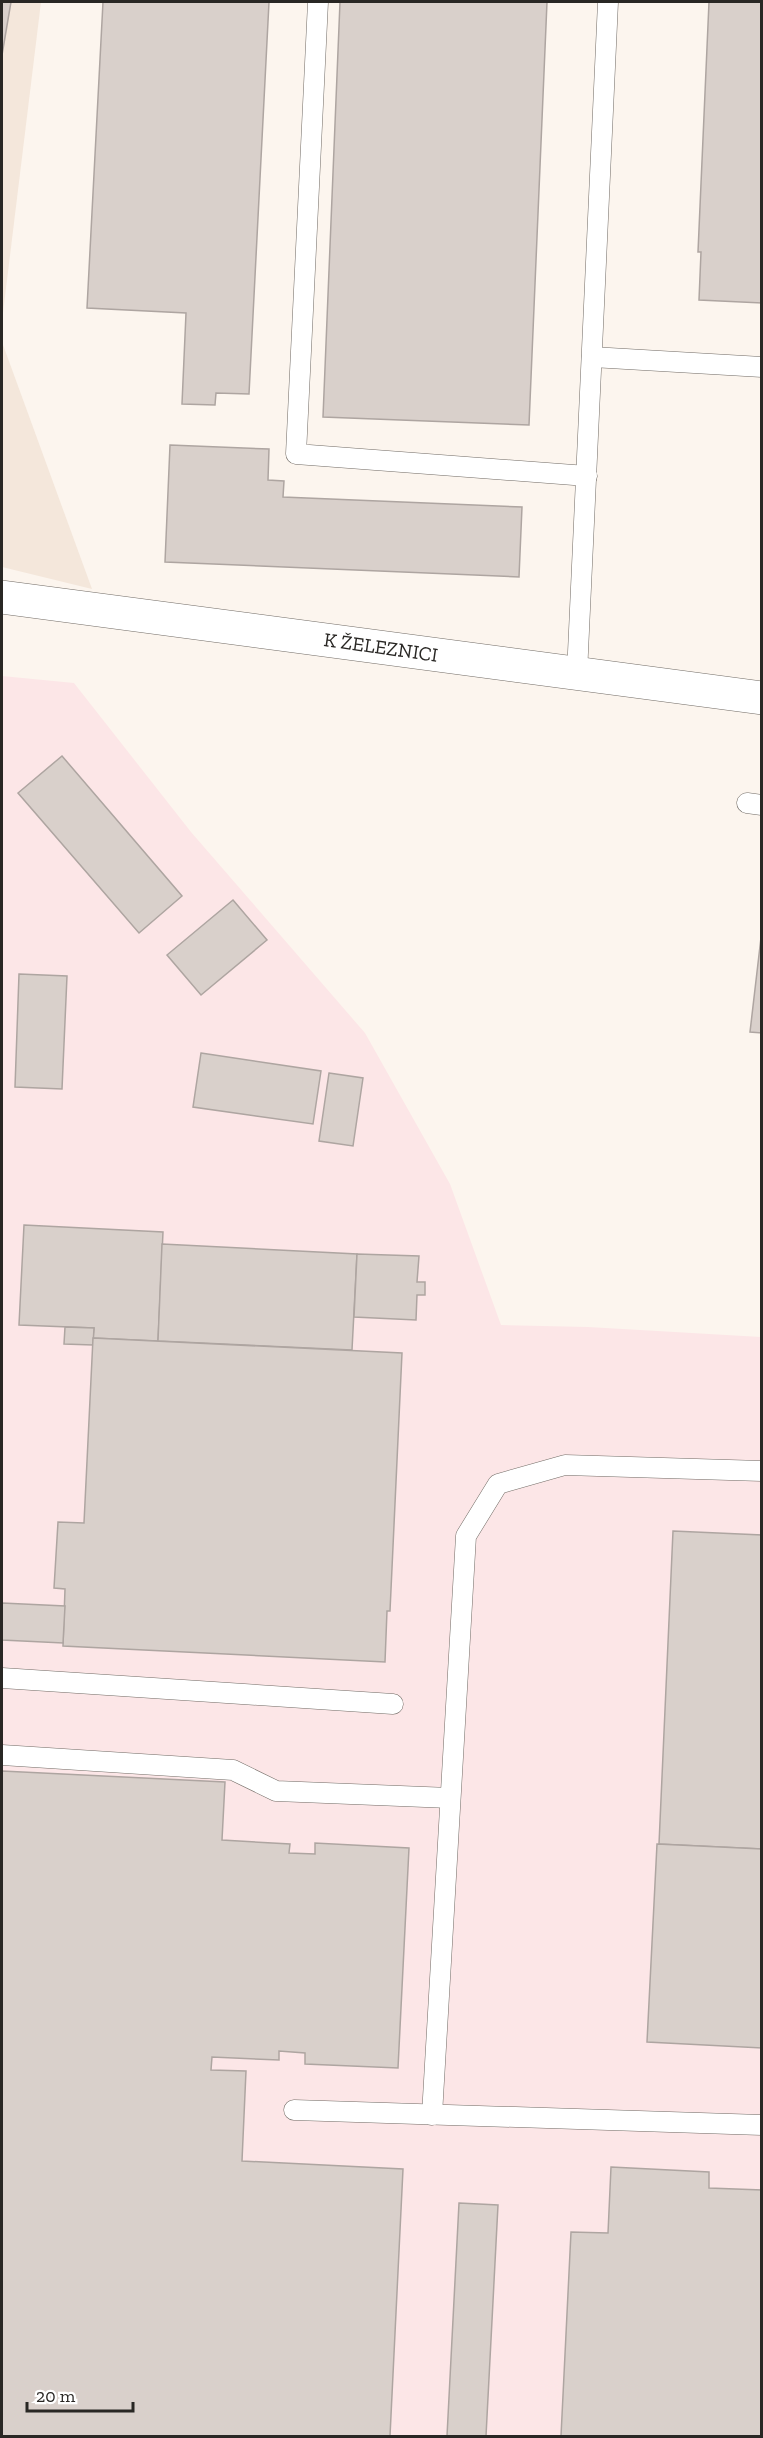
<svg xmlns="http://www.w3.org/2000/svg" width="763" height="2438" font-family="'Zilla Slab',serif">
	<rect width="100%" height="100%" fill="#fcf5ee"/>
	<path fill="#fce6e7" d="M2,676l72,7 117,149 174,201 85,151 51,141 87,2 173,10v1099h-759z"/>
	<g fill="#f4e7db">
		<path d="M2,2h39l-39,319z"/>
		<path d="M2,342l90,247 -90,-22z"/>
	</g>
	<g fill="#d9d0cb" stroke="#aea5a1" stroke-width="1.5">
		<path d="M2,2h9l-9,53z"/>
		<path d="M103,2h166l-20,392 -33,-1 -1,12 -33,-1 4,-91 -99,-5z"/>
		<path d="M340,2h207l-18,423 -206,-8z"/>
		<path d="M709,2h53v301l-63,-3 2,-48h-3z"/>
		<path d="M170,445l99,4 -1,31 16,1 -1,16 239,10 -3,70 -354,-15z"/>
		<path d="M62,756l120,140 -43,37 -121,-140z"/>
		<path d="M233,900l34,40 -66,55 -34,-40z"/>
		<path d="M762,929v104l-12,-1z"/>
		<path d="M19,974l48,2 -5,113 -47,-2z"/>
		<path d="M201,1053l120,18 -8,53 -120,-17z"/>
		<path d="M329,1073l34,5 -10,68 -34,-5z"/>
		<path d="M24,1225l139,7 -5,109 -65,-3 1,-10 -75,-3z"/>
		<path d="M162,1244l195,10 -5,96 -194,-9z"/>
		<path d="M357,1254l62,2 -2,26h8v13h-8l-1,25 -62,-3z"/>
		<path d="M65,1327l29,1 -1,17 -29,-1z"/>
		<path d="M93,1338l309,15 -12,258h-3l-2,51 -322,-16 2,-57 -11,-1 4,-66 26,1z"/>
		<path d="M673,1531l89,4v314l-103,-5z"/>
		<path d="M2,1603l63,3 -2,37 -61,-3z"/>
		<path d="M2,1771l223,11 -3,58 68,4 -1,9 26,1v-11l94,5 -11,220 -93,-4v-11l-26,-2v9l-67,-3 -1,13 35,1 -4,90 161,8 -13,267h-388z"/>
		<path d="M657,1844l105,5v199l-115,-6z"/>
		<path d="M611,2167l98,5v16l53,2v246h-201l10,-204 37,1z"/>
		<path d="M459,2203l39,2 -12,231h-39z"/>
	</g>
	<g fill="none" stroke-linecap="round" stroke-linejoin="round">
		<defs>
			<g id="service">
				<path d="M318,2l-22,452 291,22"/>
				<path d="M592,357l170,10"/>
				<path d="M577,674l31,-672"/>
				<path d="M747,803l15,2"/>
				<path d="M2,1678l391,26"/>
				<path d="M2,1755l231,15 43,21 174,7"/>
				<path d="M294,2110l468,15"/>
				<path d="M432,2115l34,-579 32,-52 67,-19 197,6"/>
			</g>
			<path id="minor" d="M2,597l760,101"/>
		</defs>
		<use href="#service" stroke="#716b65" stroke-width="21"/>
		<use href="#minor" stroke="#716b65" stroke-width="34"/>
		<use href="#service" stroke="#fff" stroke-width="20"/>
		<use href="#minor" stroke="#fff" stroke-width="33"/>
	</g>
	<g text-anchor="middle" stroke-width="5" stroke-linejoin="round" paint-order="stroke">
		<g font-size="20" fill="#292724" stroke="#fff">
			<text transform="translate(381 647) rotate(8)" y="7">K ŽELEZNICI</text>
		</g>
	</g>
	<rect width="763" height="2438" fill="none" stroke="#292724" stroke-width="6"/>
	<path d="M27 2402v9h106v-9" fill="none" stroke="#292724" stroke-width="3"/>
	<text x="36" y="2402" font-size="18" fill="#292724" stroke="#ffffff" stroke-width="4.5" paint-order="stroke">20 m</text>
</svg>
